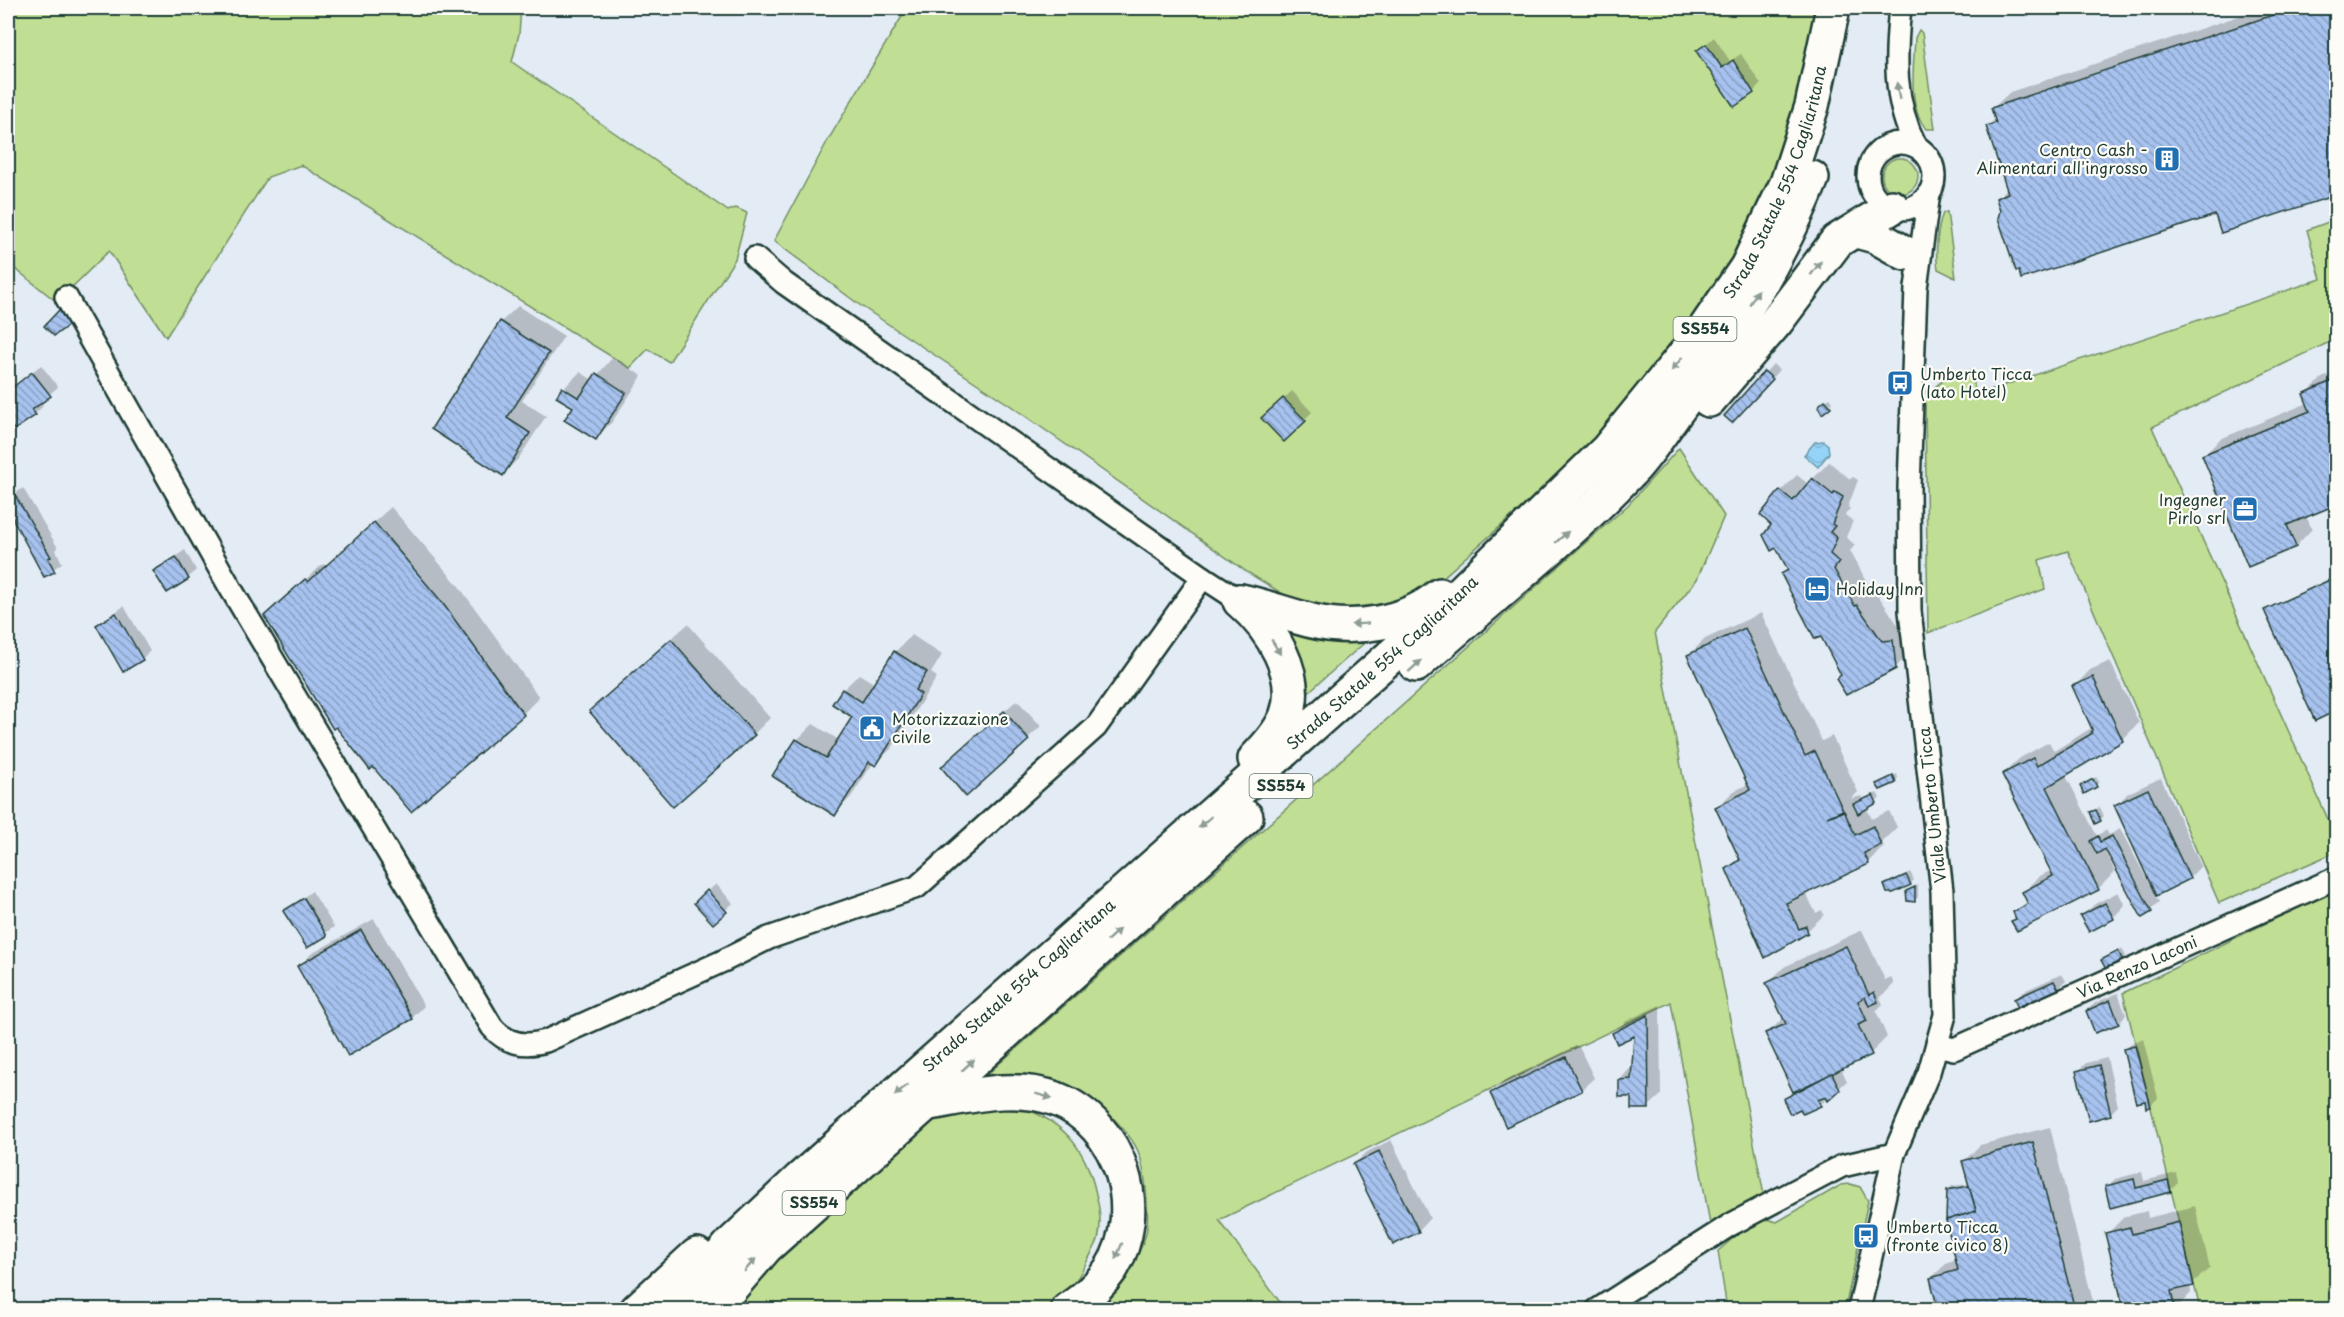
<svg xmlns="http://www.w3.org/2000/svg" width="2344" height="1317" font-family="'Playpen Sans',sans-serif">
	<defs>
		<pattern id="water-waves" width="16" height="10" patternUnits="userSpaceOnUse" patternTransform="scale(1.5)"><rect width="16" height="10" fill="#96d4f7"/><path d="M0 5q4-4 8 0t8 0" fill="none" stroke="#81b7d4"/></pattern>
		<pattern id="building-back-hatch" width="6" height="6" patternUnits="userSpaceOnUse" patternTransform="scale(1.5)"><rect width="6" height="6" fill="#a7c2ef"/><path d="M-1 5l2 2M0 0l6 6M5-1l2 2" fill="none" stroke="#879fc2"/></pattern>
	</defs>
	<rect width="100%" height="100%" fill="#e3ebf5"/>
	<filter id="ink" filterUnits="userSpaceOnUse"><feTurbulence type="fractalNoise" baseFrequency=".0167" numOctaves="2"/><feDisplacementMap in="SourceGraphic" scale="12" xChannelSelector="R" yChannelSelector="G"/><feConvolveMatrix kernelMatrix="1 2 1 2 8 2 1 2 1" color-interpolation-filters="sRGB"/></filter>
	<g filter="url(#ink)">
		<g fill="#c1de95" stroke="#708e64" stroke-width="1.5">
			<path d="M8,8h513l-2,26 -7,28 216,149 8,-3 11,5 -12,46 -66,103 -21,-13 -18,19 -329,-203 -33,12 -102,160 -57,-86 -52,51 -49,-39z"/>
			<path d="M907,8h916l-11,62 -58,154 -43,64 -49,71 -62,79 -177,157 -24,11 -61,6 -47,-13 -44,-27 -236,-166 -150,-100 -87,-65 54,-101z"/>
			<path d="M1919,30l3,3 13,96h-9c-19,-23 -12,-63 -11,-91z"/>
			<circle cx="1900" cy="176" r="18"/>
			<path d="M1947,212l9,66 -18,-9c-3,-16 -1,-40 5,-56z"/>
			<path d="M2336,219v120l-184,88 184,410v15l-117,51 -151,-352 -29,9 6,29 -117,44 -3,-232c11,-20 26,-27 48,-31l2,25 346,-116 -14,-49z"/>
			<path d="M1679,448l45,68 -27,63 -42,53 109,563 -54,29 -39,-222 -452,218 66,89h-194c21,-20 45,-43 54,-72 6,-18 0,-70 -7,-86 -10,-22 -50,-61 -73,-67 -26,-7 -56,-6 -82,-6l645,-573z"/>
			<path d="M1268,611l110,20 -82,72z"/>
			<path d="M2336,889v420h-136l-77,-316z"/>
			<path d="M1014,1105c47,14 72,41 82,89 4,15 6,30 2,46 -3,8 -9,17 -13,25 -8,16 -23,35 -39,44l-322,1 29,-33 180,-157 32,-13z"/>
			<path d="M1850,1184l10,3 8,14 -23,108h-118l-9,-58 20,-17 28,-15 11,3 64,-37z"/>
		</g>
		<path fill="url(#water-waves)" stroke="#6698a9" stroke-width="1.5" d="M1823,441l5,4 1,8 -11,14 -14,-12 11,-13z"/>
		<g fill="#0003">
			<path d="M2263,8h73v185l-114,38 -6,-17 -215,-3 -4,-13 11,-10 -20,-62 8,-8 -3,-10 17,-16z"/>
			<path d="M1714,37l16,24 11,-7 20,30 -8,8 -55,-41z"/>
			<path d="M518,306l46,30 -42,65 24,15 -27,42 -16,16 -2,-152z"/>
			<path d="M613,357l29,19 -30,46 -16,16 -32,-50 16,-16 13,8z"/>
			<path d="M1773,364l6,6 -39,43 -14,3z"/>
			<path d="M41,365l17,22 -18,15 3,4 -8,8 -21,14 -6,-9v-28z"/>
			<path d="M2336,372v131l-30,13 6,13 -16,17 -92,-90 16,-17 88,-36 -3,-8 17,-17z"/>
			<path d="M1292,391l20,21 -28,28 -20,-22z"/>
			<path d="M1830,398l3,4 -10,9v-9z"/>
			<path d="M1829,462l21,17 3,-2 5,3 -10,27 2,2 -5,6 8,6 -7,16 9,8 -5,6 22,40 2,-2 24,36 11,-1 3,27 -17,17 -53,6 -20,-39 -39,-61 6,-5 -15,-45 7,-33 16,-16 11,9z"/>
			<path d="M23,488l35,60 -2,2 6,13 -17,12 -37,-68v-8z"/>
			<path d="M391,507l67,78 81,112 -16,17 -241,-114 41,-36 2,2z"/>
			<path d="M185,550l11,20 -8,8 -33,-7z"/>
			<path d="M2336,576v133l-20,10 -50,-108z"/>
			<path d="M124,606l26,45 -8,8 -45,-34z"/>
			<path d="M1761,613l61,128 10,-5 26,56 -7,7 10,-3 1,4 15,-7 3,5 -14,9 6,12 17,-8 8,16 -15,15 2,4 -16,16 -63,30 11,21 6,-3 2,5 -17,16 -41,25 -38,-87 12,-12 -23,-50 17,-16 15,-7 -61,-128 17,-17z"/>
			<path d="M688,624l82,94 -16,16 -147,-39z"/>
			<path d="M912,635l30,20 -11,18 6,4 -45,71 -17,16 -2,-1 -22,34 -17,17 -37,-74 16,-16 26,16 15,-23 -11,-27 16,-16 16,10 20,-32z"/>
			<path d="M2110,661l29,62 -17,17 -57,34 32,62 9,-6 3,5 11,-6 30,56 2,-2 -36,-77 12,-13 33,-15 40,88 -12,12 -34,17 4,7 -17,14 -32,-60 -2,1 7,15 -16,16 -82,41 -2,-16 13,-13 -4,-8 16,-16 12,-6 -49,-96 17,-16 29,-16 5,9 39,-24 -19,-40 16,-17z"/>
			<path d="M1017,700l24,26 -75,69 -11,-40z"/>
			<path d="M1897,774l1,4 -3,3 -17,3z"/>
			<path d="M2096,777l3,5 -3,3 -14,2z"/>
			<path d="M2099,807l4,9 -3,3 -8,-6z"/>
			<path d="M1910,872l4,8 -4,4 -24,1z"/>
			<path d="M716,884l17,19 -7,7 -22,-15z"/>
			<path d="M1918,885v12l-4,4 -6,-10z"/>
			<path d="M312,891l22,36 -26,19 -23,-35z"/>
			<path d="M2118,892l7,13 -12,13 -31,-2 13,-12z"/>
			<path d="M374,919l50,87 -12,12 -113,-51 12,-13z"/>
			<path d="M1862,930l23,50 6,-3 3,7 -14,14 3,6 -7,7 11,26 -16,16 -30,15 6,13 -27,24 -19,2 -16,-7 8,-8 -26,-58 17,-17 -16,-34 16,-16z"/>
			<path d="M2122,949l4,7 -4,4h-19z"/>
			<path d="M2062,974l4,7 -8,8 -42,10 8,-8z"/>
			<path d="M2118,993l8,22 -8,8 -31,-12 8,-8z"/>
			<path d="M1660,1005l1,90 -13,12 -16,-12 -12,-15 15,-18 1,-28 -22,-1 12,-12z"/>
			<path d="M2143,1039l15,59 -8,8 -25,-56 8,-8z"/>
			<path d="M1578,1045l16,33 -13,12 -89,3 12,-12z"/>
			<path d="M2107,1058l11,48 -8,8 -32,-43 8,-8z"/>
			<path d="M2050,1127l45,183h-156l-8,-32 17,-16 9,-3 -9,-69 4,-4 18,-2 -6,-23 16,-16z"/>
			<path d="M1391,1140l39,78 -12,13 -64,-67 13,-12z"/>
			<path d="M2142,1172l2,9 32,-8 2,9 -8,8 -63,-3 8,-8z"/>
			<path d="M2195,1206l15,62 -20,17 1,8 -16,17 -68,-76 17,-17 23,-6 1,7z"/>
		</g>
		<g fill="url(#building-back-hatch)" stroke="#1f3d34" stroke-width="1.5">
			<path d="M2294,8h42v187l-115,38 -6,-18 -194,64 -2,-8h-3l-18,-53 2,-7 -4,-13 12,-5 -22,-67 10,-3 -5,-15z"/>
			<path d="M1706,44l16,24 11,-8 21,33 -20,14 -38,-56z"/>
			<path d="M60,309l9,16 -15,11 -10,-10z"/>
			<path d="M500,321l49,32 -42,65 23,15 -27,43 -72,-47z"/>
			<path d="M1764,371l9,8 -41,44 -8,-7z"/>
			<path d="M32,372l19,24 -19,14 4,5 -22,15 -6,-8v-31z"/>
			<path d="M596,373l30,20 -30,47 -32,-20 9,-13 -17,-10 6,-10 17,11z"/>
			<path d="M2336,379v126l-49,20 9,22 -48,20 -46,-112 108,-44 -7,-17z"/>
			<path d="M1283,398l23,23 -22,21 -23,-24z"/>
			<path d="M1825,400l6,7 -9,7 -4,-8z"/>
			<path d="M1812,478l21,17 2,-3 8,5 -11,27 3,2 -5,6 7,6 -7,16 9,8 -5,7 21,37 2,-1 25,36 11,-1 3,29 -50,26 -10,-16 5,-4 -20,-38 -6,2 -34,-65 7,-4 -12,-22 -5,3 -8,-16 8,-10 -11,-10 20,-25 13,11z"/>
			<path d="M15,495l36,62 -3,1 7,14 -11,5 -36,-67v-11z"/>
			<path d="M374,522l67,79 83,114 -113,97 -38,-45 -3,3 -34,-43 -3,2 -69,-113 41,-37 3,3z"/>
			<path d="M176,557l13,22 -22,14 -14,-22z"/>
			<path d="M2336,577v134l-21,10 -51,-111z"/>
			<path d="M116,613l27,47 -20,12 -27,-47z"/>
			<path d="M1745,628l60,128 10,-5 28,59 -16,7 17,-6 11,24 18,-9 8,19 -17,8 5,11 -83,39 13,26 7,-3 2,7 -43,25 -39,-89 14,-9 -25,-53 35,-17 -63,-135z"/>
			<path d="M671,639l84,96 -82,72 -84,-96z"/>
			<path d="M894,651l33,21 -12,18 6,4 -45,72 -7,-4 -34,54 -63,-40 24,-37 30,19 26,-41 -20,-13 10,-15 20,13z"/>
			<path d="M2093,677l30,64 -76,46 52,103 -82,41 -6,-10 5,-2 -3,-7 15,-8 -6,-12 31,-16 -51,-102 31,-16 4,8 54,-32 1,-5 -20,-43z"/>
			<path d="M1004,711l25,29 -63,57 -25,-30z"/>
			<path d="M1893,776l3,7 -16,7 -4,-6z"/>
			<path d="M2093,779l4,8 -13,7 -4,-8z"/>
			<path d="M2148,789l42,90 -34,17 -42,-91z"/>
			<path d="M1873,795l4,8 -19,11 -5,-10z"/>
			<path d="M2096,810l5,11 -6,3 -5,-12z"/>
			<path d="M2098,836l2,6 12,-6 40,76 -10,6 -37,-69 -8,5 -7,-13z"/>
			<path d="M1906,875l5,10 -18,8h-6l-3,-8z"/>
			<path d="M1915,887v15l-8,-1 -1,-10z"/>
			<path d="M707,890l20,22 -14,12 -19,-21z"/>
			<path d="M304,898l23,38 -20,12 -24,-37z"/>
			<path d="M2105,903l9,16 -25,13 -9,-16z"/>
			<path d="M361,930l52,89 -65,37 -51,-90z"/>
			<path d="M1846,946l23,49 5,-3 4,10 -9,4 -4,-9 -7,4 9,20 -9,4 14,30 -79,37 -28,-59 21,-9 -20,-41z"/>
			<path d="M2118,951l5,10 -17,8 -5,-9z"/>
			<path d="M2054,981l5,9 -41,18 -4,-9z"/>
			<path d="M2110,1000l9,24 -24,9 -9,-22z"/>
			<path d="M1648,1015l1,94h-18v-12h-12v-17l12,-1 3,-43 -17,8 -5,-11z"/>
			<path d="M2135,1046l16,61 -5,1 -1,-7 -9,2 -13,-54z"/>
			<path d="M1566,1057l16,34 -76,36 -16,-34z"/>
			<path d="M2099,1065l12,50 -22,6 -13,-50z"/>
			<path d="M1832,1073l8,17 -12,11 -2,-4 -8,3 3,6 -18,8 -3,-5 -10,5 -7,-15z"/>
			<path d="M2033,1142l42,168h-137l-8,-32 28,-8 -12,-50 30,-9 -14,-50z"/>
			<path d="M1379,1151l40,81 -26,13 -40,-81z"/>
			<path d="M2134,1179l2,9 32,-8 3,12 -61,16 -5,-22z"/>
			<path d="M1969,1186l7,25 -30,9 1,-30z"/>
			<path d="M2179,1222l15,64 -23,5 4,19h-51l-19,-77 25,-6 2,7z"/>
		</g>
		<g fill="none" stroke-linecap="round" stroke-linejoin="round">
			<defs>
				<g id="street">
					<path d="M1900,8c-5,48 -7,94 16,138"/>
					<circle cx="1901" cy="176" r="33"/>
					<path d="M755,258l29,25 419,294"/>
					<path d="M66,297l165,292 261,438c14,17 34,20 54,14l177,-80 46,-23 148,-51 179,-160 107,-150 37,24"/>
					<path id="s1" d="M1937,1045l17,4 382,-171"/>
					<path d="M1597,1310l133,-85 112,-59 52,-12"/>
					<path d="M1859,1310l35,-156 35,-82 16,-57 -3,-124 -32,-280 -1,-124 7,-199 13,-95"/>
				</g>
				<g id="highway">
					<path d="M1857,231l18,5 30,17"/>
					<path d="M1709,400l67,-78 61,-81 55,-34"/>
					<path d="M1240,601c25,5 47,14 72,20 41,10 95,3 128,-26"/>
					<path d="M1240,601c31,27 62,74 46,116 -7,16 -19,29 -31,42"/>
					<path d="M1416,665c73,-66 152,-127 219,-198 17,-19 31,-42 46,-62 53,-72 98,-145 131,-227"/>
					<path d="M924,1104c43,-7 89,-21 132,-5 65,25 92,111 55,170 -11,16 -27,30 -43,41"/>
					<path d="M637,1310l60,-55"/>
					<path id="s2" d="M674,1310l56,-65 70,-66 643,-569 165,-161 94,-116 45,-66 40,-84 25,-77 21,-98"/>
					<path d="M712,1310l54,-63 480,-430"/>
				</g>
			</defs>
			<use href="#street" stroke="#1f3d34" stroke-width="26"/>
			<use href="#highway" stroke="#1f3d34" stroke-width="38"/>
			<use href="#street" stroke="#fdfcf7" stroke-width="21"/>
			<use href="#highway" stroke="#fdfcf7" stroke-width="33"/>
		</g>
		<defs><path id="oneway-solid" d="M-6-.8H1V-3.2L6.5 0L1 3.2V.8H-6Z" transform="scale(1.5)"/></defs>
		<g fill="#8e9c96">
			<use href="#oneway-solid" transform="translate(1898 91) rotate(-99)"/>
			<use href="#oneway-solid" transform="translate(1816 268) rotate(-53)"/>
			<use href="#oneway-solid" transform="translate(1754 297) rotate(-58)"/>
			<use href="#oneway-solid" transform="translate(1677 364) rotate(129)"/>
			<use href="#oneway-solid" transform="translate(1562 537) rotate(-41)"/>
			<use href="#oneway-solid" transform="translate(1360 624) rotate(176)"/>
			<use href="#oneway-solid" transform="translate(1276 647) rotate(59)"/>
			<use href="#oneway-solid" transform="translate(1415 666) rotate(-42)"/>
			<use href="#oneway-solid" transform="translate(1205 822) rotate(139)"/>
			<use href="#oneway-solid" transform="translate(1113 935) rotate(-42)"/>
			<use href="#oneway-solid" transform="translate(968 1065) rotate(-42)"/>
			<use href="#oneway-solid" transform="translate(901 1090) rotate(139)"/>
			<use href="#oneway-solid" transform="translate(1044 1096) rotate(15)"/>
			<use href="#oneway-solid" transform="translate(1119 1251) rotate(112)"/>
			<use href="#oneway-solid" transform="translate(750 1265) rotate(-49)"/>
		</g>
	</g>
	<defs>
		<symbol id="building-square" viewBox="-11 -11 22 22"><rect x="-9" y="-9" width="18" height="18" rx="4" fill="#1f6fb2" stroke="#fdfcf7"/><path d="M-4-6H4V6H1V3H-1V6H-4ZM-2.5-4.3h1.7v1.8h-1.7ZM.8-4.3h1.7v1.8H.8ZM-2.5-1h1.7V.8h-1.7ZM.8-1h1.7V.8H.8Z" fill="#fff"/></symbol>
		<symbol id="bus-square" viewBox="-11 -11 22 22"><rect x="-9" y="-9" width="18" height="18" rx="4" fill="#1f6fb2" stroke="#fdfcf7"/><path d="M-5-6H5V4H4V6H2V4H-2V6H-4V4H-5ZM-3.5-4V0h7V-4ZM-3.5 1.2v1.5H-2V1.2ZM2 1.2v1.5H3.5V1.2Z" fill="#fff"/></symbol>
		<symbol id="office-square" viewBox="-11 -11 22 22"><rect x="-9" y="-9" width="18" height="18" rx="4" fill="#1f6fb2" stroke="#fdfcf7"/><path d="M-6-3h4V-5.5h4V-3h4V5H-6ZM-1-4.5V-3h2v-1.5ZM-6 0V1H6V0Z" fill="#fff"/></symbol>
		<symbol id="hotel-square" viewBox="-11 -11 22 22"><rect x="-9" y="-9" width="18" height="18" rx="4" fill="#1f6fb2" stroke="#fdfcf7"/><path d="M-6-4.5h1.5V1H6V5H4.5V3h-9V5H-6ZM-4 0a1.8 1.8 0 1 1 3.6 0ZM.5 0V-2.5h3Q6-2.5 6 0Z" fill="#fff"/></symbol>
		<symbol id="civic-square" viewBox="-11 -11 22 22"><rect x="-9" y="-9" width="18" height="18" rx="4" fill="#1f6fb2" stroke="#fdfcf7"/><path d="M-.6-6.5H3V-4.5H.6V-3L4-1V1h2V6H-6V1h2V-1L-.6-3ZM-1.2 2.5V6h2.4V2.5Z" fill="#fff"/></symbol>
	</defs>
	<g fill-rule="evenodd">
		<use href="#building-square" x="2152" y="144" width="30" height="30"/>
		<use href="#bus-square" x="1885" y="368" width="30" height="30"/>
		<use href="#office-square" x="2230" y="494" width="30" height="30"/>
		<use href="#hotel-square" x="1802" y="574" width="30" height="30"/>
		<use href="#civic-square" x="857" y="713" width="30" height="30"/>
		<use href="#bus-square" x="1851" y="1221" width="30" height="30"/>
	</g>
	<g text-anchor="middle" stroke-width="4.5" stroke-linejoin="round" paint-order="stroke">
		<g fill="#fdfcf7" stroke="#62766e" stroke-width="1.5">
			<rect x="1673.5" y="317" width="63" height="24" rx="4.5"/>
			<rect x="1249.5" y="774" width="63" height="24" rx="4.5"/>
			<rect x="782.5" y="1191" width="63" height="24" rx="4.5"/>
		</g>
		<g font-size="15" font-weight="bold" fill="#1f3d34">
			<text x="1705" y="334">SS554</text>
			<text x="1281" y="791">SS554</text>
			<text x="814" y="1208">SS554</text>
		</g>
		<g font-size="16" fill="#1f3d34" stroke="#fdfcf7" text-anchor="start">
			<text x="2148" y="156" text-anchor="end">Centro Cash -<tspan x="2148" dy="18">Alimentari all'ingrosso</tspan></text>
			<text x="1920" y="380">Umberto Ticca<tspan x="1920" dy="18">(lato Hotel)</tspan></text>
			<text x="2226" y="506" text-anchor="end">Ingegner<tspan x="2226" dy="18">Pirlo srl</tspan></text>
			<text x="1836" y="595">Holiday Inn</text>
			<text x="892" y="725">Motorizzazione<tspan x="892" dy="18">civile</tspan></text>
			<text x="1886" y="1233">Umberto Ticca<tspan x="1886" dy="18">(fronte civico 8)</tspan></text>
		</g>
		<g font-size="16" fill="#1f3d34" stroke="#fdfcf7">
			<text dy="6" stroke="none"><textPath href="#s2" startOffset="1590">Strada Statale 554 Cagliaritana</textPath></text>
			<text dy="6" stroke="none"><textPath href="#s2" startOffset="960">Strada Statale 554 Cagliaritana</textPath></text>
			<text transform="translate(1932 805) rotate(-96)" y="6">Viale Umberto Ticca</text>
			<text dy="6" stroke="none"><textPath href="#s1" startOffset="218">Via Renzo Laconi</textPath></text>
			<text dy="6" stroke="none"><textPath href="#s2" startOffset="474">Strada Statale 554 Cagliaritana</textPath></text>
		</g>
	</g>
	<rect width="2344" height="1317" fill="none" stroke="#fdfcf7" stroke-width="30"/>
	<rect x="15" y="15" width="2314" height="1287" fill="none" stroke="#1f3d34" stroke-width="2" filter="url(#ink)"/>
</svg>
